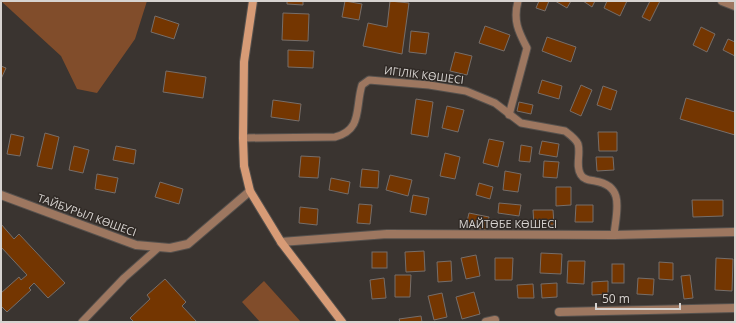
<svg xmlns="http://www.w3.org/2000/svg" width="736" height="323" font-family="'Open Sans',sans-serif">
	<rect width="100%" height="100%" fill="#3a3430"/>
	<g fill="#814d2b">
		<path d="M1,1h146l-12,38 -38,54 -20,-4 -16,-33z"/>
		<path d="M264,281l37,41h-41l-18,-20z"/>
	</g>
	<g fill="#743601" stroke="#766e6a">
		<path d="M287,1h16v4l-16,-1z"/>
		<path d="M345,1l17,3 -3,16 -17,-3z"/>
		<path d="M390,1l19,2 -7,51 -39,-8 5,-23 19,4z"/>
		<path d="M539,1h10l-4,10 -9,-3z"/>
		<path d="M555,1h16l-4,7z"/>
		<path d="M583,1h12l-3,6z"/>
		<path d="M607,1h20l-7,15 -16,-8z"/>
		<path d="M650,1h10l-10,20 -8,-4z"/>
		<path d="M283,13l26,1 -1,27 -26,-1z"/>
		<path d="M155,16l24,8 -5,15 -23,-7z"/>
		<path d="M485,26l25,9 -6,16 -25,-8z"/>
		<path d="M701,27l14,7 -8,18 -14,-7z"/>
		<path d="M411,31l18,2 -3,21 -17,-2z"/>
		<path d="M547,37l29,10 -5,15 -29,-11z"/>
		<path d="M728,39l7,3v14l-12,-6z"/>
		<path d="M288,50l26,1 -1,17 -25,-1z"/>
		<path d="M455,52l17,4 -5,19 -17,-4z"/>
		<path d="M1,66l5,2 -5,11z"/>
		<path d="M166,71l40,6 -3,21 -40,-6z"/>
		<path d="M542,80l20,6 -3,13 -21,-6z"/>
		<path d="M581,85l11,5 -11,26 -11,-5z"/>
		<path d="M603,86l14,5 -6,19 -14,-5z"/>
		<path d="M686,98l49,14v23l-55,-16z"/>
		<path d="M416,99l17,3 -5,35 -17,-3z"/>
		<path d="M273,100l28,4 -2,17 -28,-4z"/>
		<path d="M519,102l14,3 -2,9 -14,-3z"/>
		<path d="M447,106l17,4 -6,22 -16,-4z"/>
		<path d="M598,132h19v19h-18z"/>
		<path d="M45,133l14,4 -7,32 -15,-3z"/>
		<path d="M11,134l13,3 -4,19 -13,-2z"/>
		<path d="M489,139l15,3 -6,25 -15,-4z"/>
		<path d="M542,141l17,3 -2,13 -18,-3z"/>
		<path d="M521,145l11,2 -2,15 -11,-1z"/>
		<path d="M74,146l15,4 -6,23 -14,-3z"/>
		<path d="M116,146l20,4 -2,14 -21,-4z"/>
		<path d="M445,153l15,4 -5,22 -15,-3z"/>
		<path d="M301,156l19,1 -2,21 -19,-1z"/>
		<path d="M596,157h17l1,13 -17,1z"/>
		<path d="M544,161l15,1 -2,16 -14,-1z"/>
		<path d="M362,169l17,2 -1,17 -18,-1z"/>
		<path d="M505,171l16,3 -3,18 -15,-2z"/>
		<path d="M97,174l21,4 -3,15 -20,-4z"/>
		<path d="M390,175l22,5 -4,16 -22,-6z"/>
		<path d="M331,178l19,4 -2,12 -19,-4z"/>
		<path d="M160,182l23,7 -4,15 -24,-7z"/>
		<path d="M479,183l14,4 -3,12 -14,-4z"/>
		<path d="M556,187h15v18l-15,1z"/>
		<path d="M413,195l16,3 -3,17 -16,-3z"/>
		<path d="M692,200h31v16l-30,1z"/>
		<path d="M499,203l22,2 -2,11 -21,-3z"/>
		<path d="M359,204l13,1 -2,19 -13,-1z"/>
		<path d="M576,205h17v17h-18z"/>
		<path d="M300,207l18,2 -1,16 -18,-2z"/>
		<path d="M533,210h20l1,15h-20z"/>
		<path d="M469,213l20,4 -3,13 -20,-4z"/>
		<path d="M1,224l13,15 5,-5 46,49 -17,15 -14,-15 -5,5 2,2 -24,22 -6,-6v-13l18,-16 2,3 6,-5 -26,-28z"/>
		<path d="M424,251l1,20 -19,1 -1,-20z"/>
		<rect x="372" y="252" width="15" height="16"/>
		<path d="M541,253l21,1 -1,20 -21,-1z"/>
		<path d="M476,255l4,21 -14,3 -5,-21z"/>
		<path d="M495,258h18l-1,22h-17z"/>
		<path d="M716,258l17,1 -1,32 -17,-1z"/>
		<path d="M451,261l1,20 -14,1 -1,-20z"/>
		<path d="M568,261h17l-1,23 -17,-1z"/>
		<path d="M659,262l14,1v17l-14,-1z"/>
		<rect x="612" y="264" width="12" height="19"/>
		<path d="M395,275h16l-1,22h-15z"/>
		<path d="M690,275l3,23 -9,1 -3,-23z"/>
		<path d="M384,278l2,20 -14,1 -2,-19z"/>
		<path d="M638,278l16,1 -1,16 -16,-1z"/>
		<path d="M165,279l21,23 -4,4 15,16h-63l-4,-4 20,-19 -3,-4z"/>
		<path d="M608,281v13l-16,1v-13z"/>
		<path d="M557,283v14l-15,1 -1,-14z"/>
		<path d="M533,284l1,14h-16l-1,-13z"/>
		<path d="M474,292l6,22 -18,5 -6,-22z"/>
		<path d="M442,293l5,24 -13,3 -6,-24z"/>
		<path d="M421,316l1,6h-22l-1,-3z"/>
	</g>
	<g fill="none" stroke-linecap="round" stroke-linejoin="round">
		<defs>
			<g id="lane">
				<path d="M509,115l18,-67c-9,-17 -14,-28 -9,-47"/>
				<path d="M243,138l92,-1c28,-7 20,-30 27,-52l7,-5 60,5 37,6 29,12 26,20 44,8c4,3 11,8 13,13 3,10 -3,22 3,31 3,5 9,5 14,6 31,5 21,31 19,54"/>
				<path d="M82,322l42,-44 34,-30"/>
			</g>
			<g id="street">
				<path d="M722,1l13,5"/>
				<path d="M1,195l135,50 34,3 18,-4 62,-53"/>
				<path d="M281,242l106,-8 227,1 121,-3"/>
				<path d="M559,312l176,-4"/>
				<path d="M486,322l9,-2"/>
			</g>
			<path id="secondary" d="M253,1l-9,61 -1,76 1,28 6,25 31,51 61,80"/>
		</defs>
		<use href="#lane" stroke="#56514d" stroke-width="9"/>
		<use href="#street" stroke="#56514d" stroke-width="10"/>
		<use href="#secondary" stroke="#56514d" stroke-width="10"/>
		<use href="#lane" stroke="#9d7760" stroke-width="7"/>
		<use href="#street" stroke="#9d7760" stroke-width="8"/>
		<use href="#secondary" stroke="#d79b76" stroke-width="8"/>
	</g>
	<g text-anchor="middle" stroke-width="3" stroke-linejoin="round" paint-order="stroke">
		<g font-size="11" fill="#d7d3d0" stroke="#302a26">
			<text transform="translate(424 75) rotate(7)" y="4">ИГІЛІК КӨШЕСІ</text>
			<text transform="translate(87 215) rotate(20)" y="4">ТАЙБУРЫЛ КӨШЕСІ</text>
			<text x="508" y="228">МАЙТӨБЕ КӨШЕСІ</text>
		</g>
	</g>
	<rect width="736" height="323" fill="none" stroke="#d7d3d0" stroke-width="4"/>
	<path d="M596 303v6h84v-6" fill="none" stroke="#d7d3d0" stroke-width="2"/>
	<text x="602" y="303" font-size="12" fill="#d7d3d0" stroke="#302a26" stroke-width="3" paint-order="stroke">50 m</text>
</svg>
